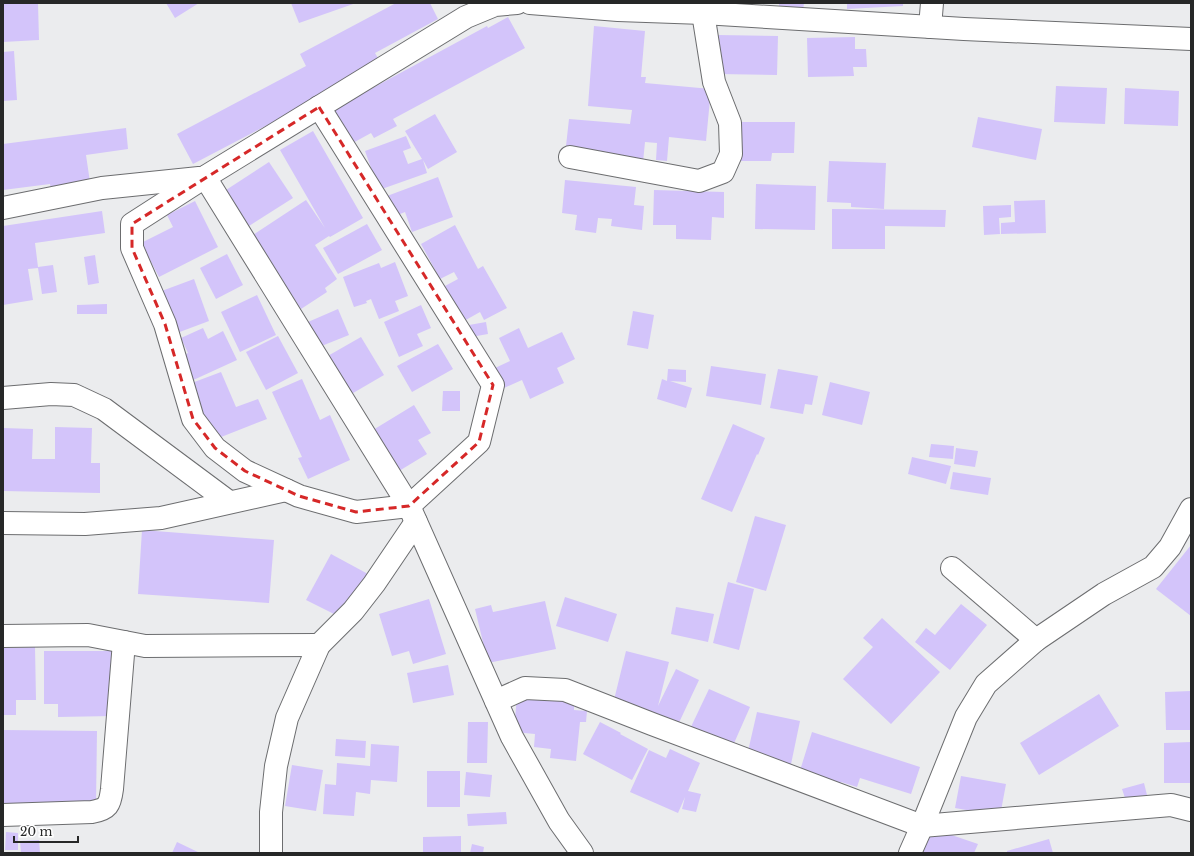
<svg xmlns="http://www.w3.org/2000/svg" width="1194" height="856" font-family="'Libre Baskerville',serif">
	<rect width="100%" height="100%" fill="#ebecee"/>
	<g fill="#d3c4fa">
		<path d="M3,3h35l1,37 -36,2z"/>
		<path d="M166,3h33l-24,15z"/>
		<path d="M291,3h65l-57,20z"/>
		<path d="M396,3h34l8,16 -63,34 7,12 -189,99 -16,-30 129,-68 -6,-12z"/>
		<path d="M779,3h25l-1,8h-24z"/>
		<path d="M847,3h56v3l-56,3z"/>
		<path d="M508,17l17,31 -132,71 4,7 -23,12 -3,-5 -20,11 -19,-34 155,-84 1,2z"/>
		<path d="M594,26l51,5 -4,46h5l-1,6 66,6 -5,52 -37,-4 -2,24 -11,-1 1,-17 -12,-1 -2,20 -78,-7 4,-36 61,5 2,-14 -44,-4z"/>
		<path d="M718,35l60,1 -1,39 -59,-1z"/>
		<path d="M855,37v12h11l1,18h-14l1,9 -46,1 -1,-39z"/>
		<path d="M14,51l3,49 -14,1v-49z"/>
		<path d="M1056,86l51,2 -2,36 -51,-2z"/>
		<path d="M1125,88l54,3 -1,35 -54,-2z"/>
		<path d="M435,114l22,38 -29,17 -5,-9 4,13 -48,17 -14,-39 41,-15 5,12 -8,3 5,13 14,-5 -17,-28z"/>
		<path d="M978,117l64,12 -6,31 -64,-13z"/>
		<path d="M737,122h58l-1,31h-22l-1,8h-34z"/>
		<path d="M126,128l2,21 -42,6 5,34 -39,5 -2,-10 -47,6v-46z"/>
		<path d="M313,131l50,87 -33,19 -1,-1 -14,9 22,34 -12,9 2,4 -26,17 -48,-74 53,-35 19,28 -45,-78z"/>
		<path d="M829,161l57,2 -2,46 -33,-2v-4l-24,-1z"/>
		<path d="M269,162l24,36 -44,28 -23,-36z"/>
		<path d="M438,177l15,40 -41,15 -7,-20 -10,4 -8,-20z"/>
		<path d="M565,180l71,7 -2,18 10,1 -2,24 -31,-4 1,-7 -14,-1 -2,15 -21,-3 2,-15 -15,-2z"/>
		<path d="M756,184l60,2 -1,44 -60,-1z"/>
		<path d="M654,190l70,2v26l-12,-1 -1,23 -35,-1v-14h-23z"/>
		<path d="M1045,200l1,33 -45,1v-11l14,-1 -1,-21z"/>
		<path d="M195,201l23,46 -59,30 -18,-34 32,-16 -6,-12z"/>
		<path d="M1011,205v12l-12,1 1,16 -16,1 -1,-29z"/>
		<path d="M832,209l114,1 -1,17 -60,-1v23h-53z"/>
		<path d="M102,211l3,22 -70,10 3,24 15,-2 4,27 -15,2 -4,-26 -10,1 5,31 -30,5v-79z"/>
		<path d="M367,224l15,26 -44,24 -15,-26z"/>
		<path d="M455,225l23,44 5,-3 24,42 -23,12 -4,-8 -16,9 -19,-35 13,-7 -4,-7 -14,7 -19,-35z"/>
		<path d="M227,254l16,31 -27,14 -16,-31z"/>
		<path d="M95,255l4,28 -11,2 -4,-28z"/>
		<path d="M395,262l13,34 -13,5 4,10 -20,8 -8,-20 -5,2 1,2 -13,4 -11,-30 36,-14 2,5z"/>
		<path d="M194,279l15,42 -32,12 -18,-41z"/>
		<path d="M257,295l19,40 -36,17 -19,-40z"/>
		<path d="M107,304v10h-30v-9z"/>
		<path d="M421,305l10,23 -14,6 6,12 -24,11 -15,-35z"/>
		<path d="M338,309l11,26 -30,12 -11,-25z"/>
		<path d="M633,311l21,4 -6,34 -21,-4z"/>
		<path d="M486,322l2,12 -17,3 -2,-12z"/>
		<path d="M203,328l5,11 15,-8 14,29 -48,22 -11,-24 10,-5 -7,-15z"/>
		<path d="M519,328l9,20 34,-16 13,27 -18,9 7,15 -34,16 -8,-19 -18,8 -9,-20 15,-7 -11,-23z"/>
		<path d="M278,336l20,37 -32,17 -20,-38z"/>
		<path d="M361,337l23,38 -36,21 -22,-39z"/>
		<path d="M438,344l15,25 -41,23 -15,-26z"/>
		<path d="M711,366l55,8 -5,31 -55,-9z"/>
		<path d="M668,369l18,1v12l-16,-1 22,7 -6,20 -29,-9 5,-20 5,2z"/>
		<path d="M778,369l40,7 -6,29 -7,-1 -2,10 -33,-6z"/>
		<path d="M221,372l15,35 22,-8 9,20 -56,22 -22,-57z"/>
		<path d="M302,379l18,41 10,-5 20,45 -42,19 -10,-21 4,-1 -30,-65z"/>
		<path d="M830,382l40,10 -8,33 -40,-10z"/>
		<path d="M443,391h17v20h-18z"/>
		<path d="M414,405l17,28 -13,7 9,14 -28,17 -26,-41z"/>
		<path d="M733,424l32,14 -7,17 -1,-1 -25,58 -31,-13z"/>
		<path d="M55,427l37,1 -1,35h9v30l-97,-2v-63l30,1 -1,30h23z"/>
		<path d="M931,444l23,2 -1,13 -24,-2z"/>
		<path d="M956,448l22,3 -3,16 -21,-3z"/>
		<path d="M912,457l39,9 -5,18 -38,-10z"/>
		<path d="M953,472l38,6 -3,17 -38,-6z"/>
		<path d="M755,516l31,9 -20,66 -30,-9z"/>
		<path d="M142,530l132,10 -5,63 -131,-9z"/>
		<path d="M1191,545v71l-35,-27z"/>
		<path d="M331,554l37,20 -24,45 -38,-19z"/>
		<path d="M728,582l26,7 -15,61 -26,-7z"/>
		<path d="M565,597l52,17 -9,28 -52,-16z"/>
		<path d="M429,599l17,55 -33,10 -4,-13 -17,5 -13,-42z"/>
		<path d="M545,601l11,48 -68,14 -13,-54 16,-4 2,7z"/>
		<path d="M961,604l26,21 -37,45 -35,-28 11,-14 9,7z"/>
		<path d="M676,607l38,7 -6,28 -37,-8z"/>
		<path d="M882,618l58,54 -49,52 -48,-45 30,-32 -10,-9z"/>
		<path d="M35,647l1,53h-20v15h-13v-67z"/>
		<path d="M44,651h68l1,65 -55,1v-13h-14z"/>
		<path d="M626,651l43,11 -11,44 18,-37 23,11 -23,49 -63,-25z"/>
		<path d="M448,665l6,30 -41,8 -6,-30z"/>
		<path d="M709,689l41,18 -19,43 -42,-19z"/>
		<path d="M1191,691v39h-25l-1,-38z"/>
		<path d="M1099,694l20,32 -80,49 -19,-32z"/>
		<path d="M517,695l57,5v10l13,1 -1,11h-6l-4,39 -26,-3 1,-9 -17,-2 1,-13 -21,-2z"/>
		<path d="M757,712l43,9 -10,48 -44,-9z"/>
		<path d="M468,722h20l-1,41h-20z"/>
		<path d="M600,722l21,11 -1,1 28,15 -16,31 -49,-26z"/>
		<path d="M3,730l94,1 -1,73 -93,-1z"/>
		<path d="M812,732l108,35 -9,27 -51,-16 -3,9 -16,-5 -3,8 -40,-13z"/>
		<path d="M336,739l30,2 -1,17 -30,-2z"/>
		<path d="M1191,742v41h-27v-40z"/>
		<path d="M371,744l28,2 -2,36 -26,-2 -1,14 -14,-2 -2,24 -31,-2 2,-30 11,1 1,-22 33,3z"/>
		<path d="M670,749l30,14 -12,28 13,3 -5,18 -14,-3 3,-12 -7,16 -48,-21 19,-42 17,8z"/>
		<path d="M292,765l31,5 -7,41 -31,-5z"/>
		<rect x="427" y="771" width="33" height="36"/>
		<path d="M466,772l26,3 -2,22 -26,-2z"/>
		<path d="M961,776l45,8 -6,32 -45,-8z"/>
		<path d="M1144,783l3,12 -21,6 -4,-12z"/>
		<path d="M506,812l1,12 -39,2 -1,-12z"/>
		<path d="M931,828l47,16 -4,9h-51z"/>
		<path d="M6,832l12,1v17h-13z"/>
		<path d="M461,836v17h-38v-16z"/>
		<path d="M1049,839l4,14h-46v-2z"/>
		<path d="M39,840l1,13h-19l-1,-12z"/>
		<path d="M177,842l23,11h-28z"/>
		<path d="M472,844l12,3 -1,6h-13z"/>
	</g>
	<g fill="none" stroke-linecap="round" stroke-linejoin="round">
		<defs>
			<g id="minor">
				<path d="M517,3l-22,2 -29,12 -261,160 204,329 103,231 47,84 23,32"/>
				<path d="M530,3l88,7 85,3 261,16 227,10"/>
				<path d="M930,27l2,-24"/>
				<path d="M570,157l129,24 24,-9 8,-18 -1,-31 -16,-41 -11,-69"/>
				<path d="M205,177l-73,47v24l33,76 28,95 22,29 30,23 54,25 57,16 53,-6 70,-64 14,-57 -174,-278"/>
				<path d="M3,208l99,-20 97,-10"/>
				<path d="M3,398l48,-4 23,1 30,14 125,93"/>
				<path d="M3,523l82,1 76,-6 125,-28"/>
				<path d="M952,568l84,72"/>
				<path d="M3,636l85,-1 57,11 174,-1"/>
				<path d="M496,701l29,-13 40,2 87,34 270,102 249,-21 20,5"/>
				<path d="M3,815l89,-3c16,-3 18,-7 20,-23l12,-147"/>
				<path d="M271,853v-41l5,-46 11,-48 32,-73 34,-34 21,-27 42,-62"/>
				<path d="M910,853l12,-27 44,-109 20,-33 50,-44 68,-46 49,-27 17,-20 21,-38"/>
			</g>
		</defs>
		<use href="#minor" stroke="#6c6d6f" stroke-width="24"/>
		<use href="#minor" stroke="#fff" stroke-width="22"/>
	</g>
	<path fill="none" stroke="#d62828" stroke-width="3" stroke-dasharray="8 5" stroke-linejoin="round" d="M319,107l174,278 -14,57 -70,64 -53,6 -57,-16 -54,-25 -30,-23 -22,-29 -28,-95 -33,-76v-24z"/>
	<rect width="1194" height="856" fill="none" stroke="#262727" stroke-width="8"/>
	<path d="M14 836v6h64v-6" fill="none" stroke="#262727" stroke-width="2"/>
	<text x="20" y="836" font-size="12" fill="#262727" stroke="#ffffff" stroke-width="3" paint-order="stroke">20 m</text>
</svg>
